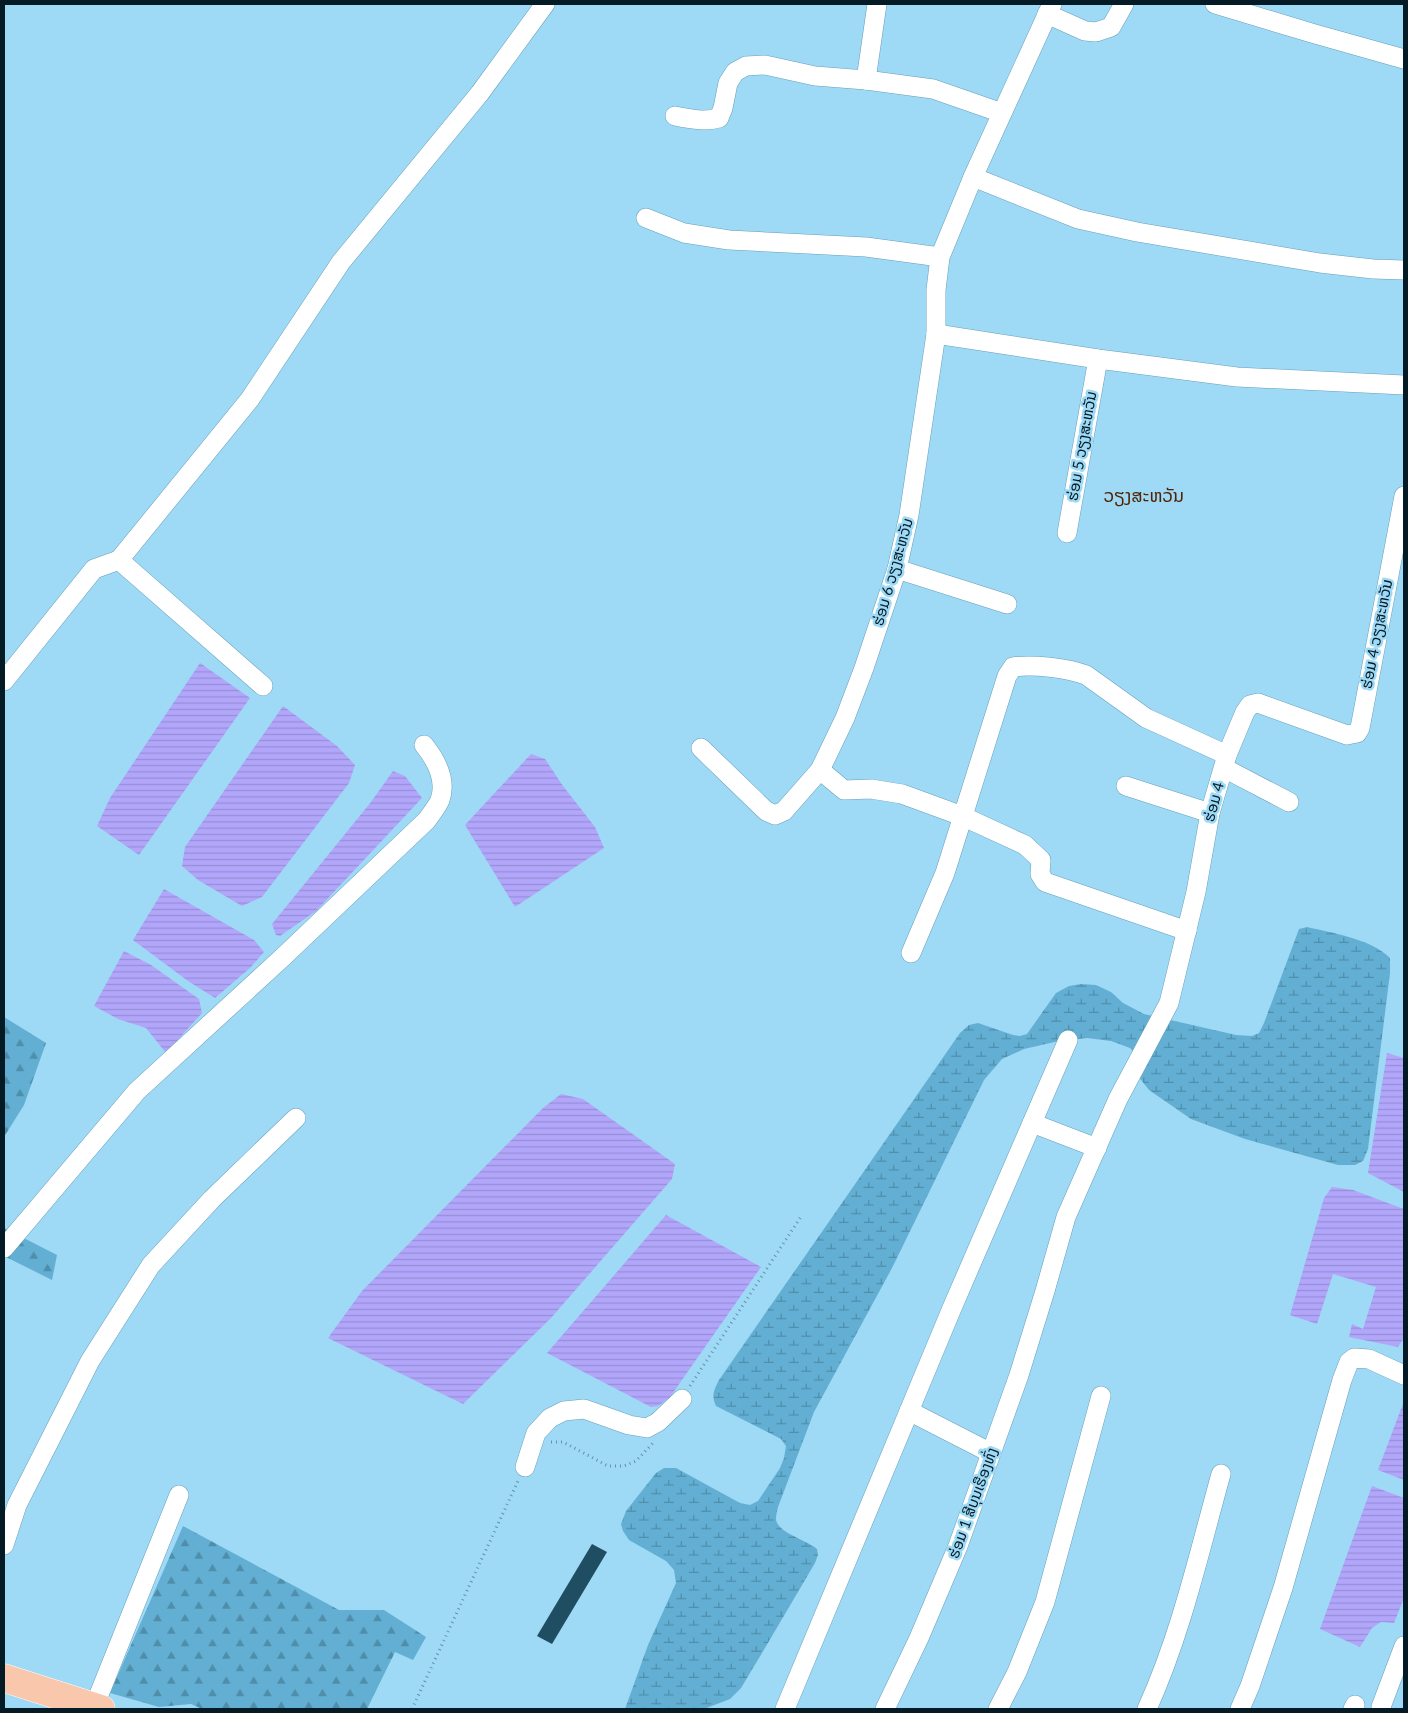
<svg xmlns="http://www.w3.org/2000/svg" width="1408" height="1713" font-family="Lato,'Noto Sans Lao',sans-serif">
	<defs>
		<pattern id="forest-firs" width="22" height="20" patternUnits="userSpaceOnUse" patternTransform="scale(1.25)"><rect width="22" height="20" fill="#62afd3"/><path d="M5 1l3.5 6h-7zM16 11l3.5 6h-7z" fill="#4f8eab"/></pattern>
		<pattern id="wetland-marsh" width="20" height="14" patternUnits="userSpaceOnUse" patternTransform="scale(1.25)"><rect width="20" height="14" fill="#62afd3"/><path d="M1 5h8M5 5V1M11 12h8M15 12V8" fill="none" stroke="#4f8eab"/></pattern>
		<pattern id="water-rules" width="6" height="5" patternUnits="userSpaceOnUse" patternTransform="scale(1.25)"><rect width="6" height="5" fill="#b2a6fb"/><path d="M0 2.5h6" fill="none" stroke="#978ed7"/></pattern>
	</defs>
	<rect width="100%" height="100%" fill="#9ed9f5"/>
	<g fill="url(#forest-firs)">
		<path d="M4,1017l42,26 -22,62 -20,32z"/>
		<path d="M4,1228l53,27 -5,25 -48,-24z"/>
		<path d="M183,1526l156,84h45l42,27 -13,23 -18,-8 -28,57h-165l-11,-5 -32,3 -49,-14z"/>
	</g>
	<path fill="url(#wetland-marsh)" d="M1307,927c26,6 64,12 83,31v15l-22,176 -5,12 -8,4h-17l-93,-26 -54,-20 -42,-29 -11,-14 -2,-22 -6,-6 -19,-7 -24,-3 -28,3 -35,8 -22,10 -18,21 -92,188 -78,144 -36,95c-1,4 -2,8 -2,12 1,14 31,21 41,30l1,6 -3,8 -53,90 -21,35 -11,11 -26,10h-79l23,-64 28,-62 -2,-13 -8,-9 -37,-21 -6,-9 -2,-7 5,-13 30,-38 8,-5h12l64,35 10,2 8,-4 22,-33 4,-10 2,-12 -5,-7 -65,-33c-5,-10 -2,-16 3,-26l241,-347 9,-8 9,-2 35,12 7,1 7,-2 29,-41 13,-7 12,-2 15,1 15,7 12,11 21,11 92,21 16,1 7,-3 5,-10 35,-94z"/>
	<g fill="url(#water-rules)">
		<path d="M200,663l50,35 -111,157 -42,-29 13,-28z"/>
		<path d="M283,706l54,40 18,19 -6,18 -87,114 -20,9 -44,-26 -16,-14 3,-19z"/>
		<path d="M531,754l14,5 18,27 32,41 9,21 -89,59 -50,-82z"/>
		<path d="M393,771l12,5 17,22 -106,113 -36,25 -4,-1 -4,-11 99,-122z"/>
		<path d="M164,889l90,51 10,12 -14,16 -35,30 -27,-17 -55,-41z"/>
		<path d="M124,951l27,14 48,34 3,14 -36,40 -20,-25 -28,-9 -24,-13z"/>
		<path d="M1387,1053l17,5v134l-36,-19z"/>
		<path d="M561,1094l22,5 92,65 -3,15 -121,139 -88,86 -135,-66 34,-47 181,-183z"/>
		<path d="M1332,1187l21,3 51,19v129l-6,9 -49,-10 3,-13 11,5 13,-42 -43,-13 -16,50 -27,-9 34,-117z"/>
		<path d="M666,1215l95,52 -91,130 -12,9 -7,1 -104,-54z"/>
		<path d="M1404,1401v79l-26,-10z"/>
		<path d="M1372,1486l32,12v100l-10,25 -13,-1 -9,6 -12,19 -40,-18z"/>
	</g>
	<path fill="#1f4d61" d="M592,1544l15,8 -55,92 -15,-8z"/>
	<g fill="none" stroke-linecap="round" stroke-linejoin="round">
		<defs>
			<g id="minor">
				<path d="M1215,4l100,30 89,25"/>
				<path d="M1047,14l38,17 11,1 15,-5 13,-23"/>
				<path d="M866,80l11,-76"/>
				<path d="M675,116c15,3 30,6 44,2l4,-10 5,-25 7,-11 11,-6 19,-1 50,11 51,4 67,9 69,24"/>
				<path d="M973,177l105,42 59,13 183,31 53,6 31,1"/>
				<path d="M646,218l38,15 45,7 137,7 74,10"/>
				<path d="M936,334l162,25 139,18 167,8"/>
				<path d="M1067,533l31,-174"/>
				<path d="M119,560l131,-161 91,-137 139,-169 65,-89"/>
				<path d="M897,569l110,35"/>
				<path d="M4,681l90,-112 25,-9 144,126"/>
				<path d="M701,748l65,63 9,4 9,-4 36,-41 25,-52 19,-50 33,-99 12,-54 27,-181v-44l4,-33 33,-80 79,-173"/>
				<path d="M1224,768l65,34"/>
				<path d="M820,770l24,20 27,-1 31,5 60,22 63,29 16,15 -1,14 5,8 142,49"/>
				<path d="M1126,786l84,27"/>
				<path d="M911,953l34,-80 62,-197 6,-9c20,-3 54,1 73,8l60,43 81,37"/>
				<path d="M1032,1123l65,25"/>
				<path d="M4,1248l133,-157 146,-134 144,-137c4,-6 10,-13 13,-20 7,-20 -4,-40 -16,-55"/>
				<path d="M909,1411l82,42"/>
				<path d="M525,1467l11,-34 14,-15 14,-7 20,-2 45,16 18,3 11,-6 24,-23"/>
				<path d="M4,1545l13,-40 73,-144 61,-96 61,-66 84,-81"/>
				<path d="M94,1707l85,-212"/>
				<path d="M1381,1707l23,-61"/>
				<path d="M785,1709l167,-401 116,-268"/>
				<path d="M885,1709l34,-71 39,-92 61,-171 26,-84 21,-74 52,-118 51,-96 27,-111 14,-79 17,-58 18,-43 5,-7 8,-2 89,32 10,-2 3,-5 44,-232"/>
				<path d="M998,1709l19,-37 28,-70 56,-206"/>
				<path d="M1147,1709c34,-75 52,-156 74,-235"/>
				<path d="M1240,1709l10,-23 33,-98 59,-208 7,-18 5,-4 15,1 35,16"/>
				<path d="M1353,1709l2,-4"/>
			</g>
			<path id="highway" d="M4,1678l97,31"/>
		</defs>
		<use href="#minor" stroke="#67a0bb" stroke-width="20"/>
		<use href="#highway" stroke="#fff" stroke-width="29"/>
		<g stroke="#6391a6" stroke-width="3" stroke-dasharray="1 4" stroke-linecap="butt">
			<path d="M690,1386l112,-171"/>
			<path d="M551,1442h12l45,24h16l12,-5 17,-18"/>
			<path d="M412,1709l106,-228"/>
		</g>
		<use href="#minor" stroke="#fff" stroke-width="19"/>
		<use href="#highway" stroke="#f9c7ac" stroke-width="28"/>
	</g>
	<g text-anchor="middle" stroke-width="5" stroke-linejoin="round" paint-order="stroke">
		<g font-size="15" fill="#041b25" stroke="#9ed9f5">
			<text transform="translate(1082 446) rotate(-80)" y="5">ຮ່ອມ 5 ວຽງສະຫວັນ</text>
			<text transform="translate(893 572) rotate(-74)" y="5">ຮ່ອມ 6 ວຽງສະຫວັນ</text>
			<text transform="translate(1377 634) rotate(-79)" y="5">ຮ່ອມ 4 ວຽງສະຫວັນ</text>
			<text transform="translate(1214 802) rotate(-75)" y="5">ຮ່ອມ 4</text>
			<text transform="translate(973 1503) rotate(-70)" y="5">ຮ່ອມ 1 ສີບຸນເຮືອງທົ່ງ</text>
		</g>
		<g font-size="18" fill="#512303" stroke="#9ed9f5">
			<text x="1144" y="502">ວຽງສະຫວັນ</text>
		</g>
	</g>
	<rect width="1408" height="1713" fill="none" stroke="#041b25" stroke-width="10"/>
</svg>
